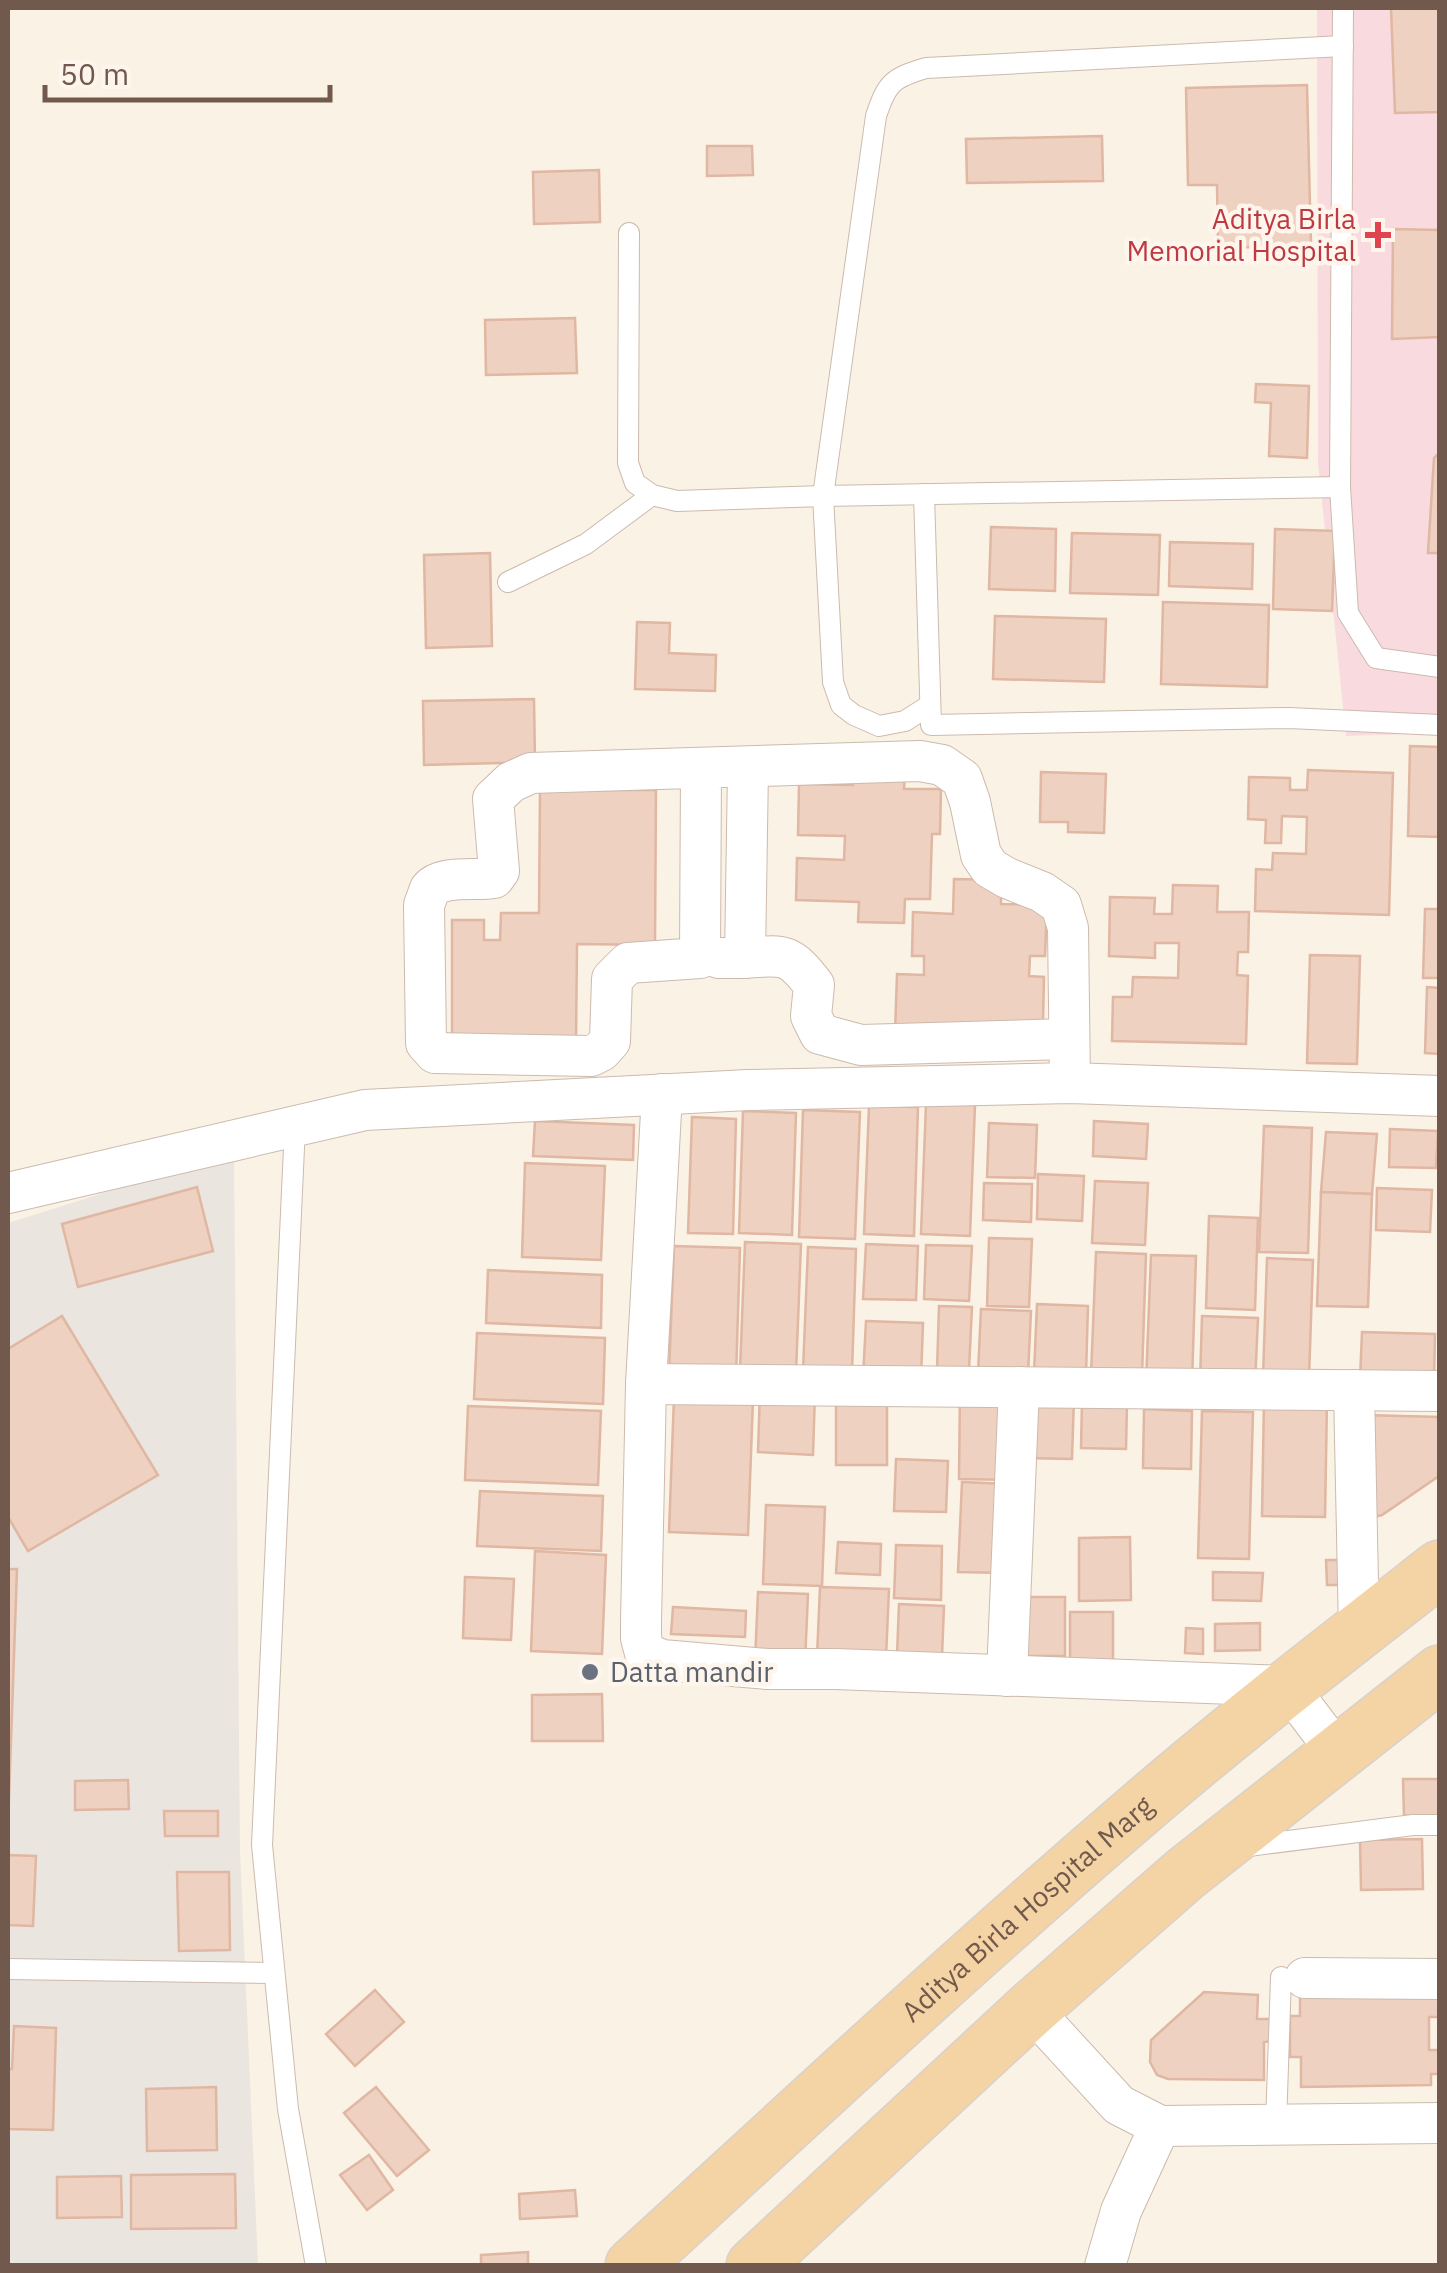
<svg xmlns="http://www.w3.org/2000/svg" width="1447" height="2273" font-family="'IBM Plex Sans',sans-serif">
	<rect width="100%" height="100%" fill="#fbf2e6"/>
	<path fill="#ebe5e0" d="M234,1152l6,699 18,414 -250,1v-1043z"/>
	<path fill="#f8dadf" d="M1317,8h122v725l-93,3 -28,-274z"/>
	<g fill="#eed1c0" stroke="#e0b7a2" stroke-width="2.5">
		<path d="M1391,8h49v104l-45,1z"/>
		<path d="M1307,85l4,161 -93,2 -1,-63h-29l-2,-97z"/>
		<path d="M1102,136l1,45 -136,2 -1,-44z"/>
		<path d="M707,146h45l1,29 -46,1z"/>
		<path d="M599,170l1,52 -66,2 -1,-52z"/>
		<path d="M1393,229l47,1v107l-48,2z"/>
		<path d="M575,318l2,55 -91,2 -1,-55z"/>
		<path d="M1256,384l53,2 -2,72 -38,-2 2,-53 -16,-1z"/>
		<path d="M1440,452v101h-12l6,-95z"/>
		<path d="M991,527l65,2 -1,62 -66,-2z"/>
		<path d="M1275,529l60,2 -3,80 -59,-2z"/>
		<path d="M1072,533l88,2 -2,60 -88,-2z"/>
		<path d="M1170,542l83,2 -1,45 -83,-3z"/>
		<path d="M490,553l2,93 -66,2 -2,-93z"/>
		<path d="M1163,602l106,3 -2,82 -106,-3z"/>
		<path d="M995,616l111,3 -2,63 -111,-3z"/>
		<path d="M637,622l33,1 -1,30 47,2 -1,36 -80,-2z"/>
		<path d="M534,699l1,63 -111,3 -1,-64z"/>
		<path d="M1410,746l30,1v90l-32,-1z"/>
		<path d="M1308,770l85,3 -4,142 -134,-4 1,-42 16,1 1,-17 33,1 1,-37 -25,-1 -1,27h-16l1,-23 -18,-1 1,-42 41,1v12h17z"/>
		<path d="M1041,772l65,2 -2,59 -36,-1v-10h-28z"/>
		<path d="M854,773l51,1 -1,15h37l-1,45h-8l-2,65h-25l-1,24 -46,-1 1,-20 -63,-2 1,-42 47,2 1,-24 -47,-1 1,-51 54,1z"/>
		<path d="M540,790h116l-1,155 -78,-1 -1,100 -124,3v-127h32v20h16l1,-27h38z"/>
		<path d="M954,879l47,1v24l46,1 -2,51h-15l-1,20 15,1 -1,45 -148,11 2,-59 27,1v-19h-12l1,-44 40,2z"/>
		<path d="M1173,885l45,1 -1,26h32l-1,40h-10l-1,23 11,1 -2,68 -134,-3 1,-44h19l1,-20 45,1 1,-35h-24v15l-46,-2 1,-59 45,1 -1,16h18z"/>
		<path d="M1425,909h15v69h-17z"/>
		<path d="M1310,955l50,1 -3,108 -50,-1z"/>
		<path d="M1427,987l13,1v66l-15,-1z"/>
		<path d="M926,1104l49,1 -5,131 -49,-2z"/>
		<path d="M869,1106l49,1 -4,129 -50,-2z"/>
		<path d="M803,1110l57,2 -5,127 -56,-2z"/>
		<path d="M743,1111l53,2 -4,122 -53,-2z"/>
		<path d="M692,1117l44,2 -3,115 -45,-1z"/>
		<path d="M535,1121l99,4 -1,35 -100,-4z"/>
		<path d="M1094,1121l54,3 -2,35 -53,-3z"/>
		<path d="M989,1123l48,2 -2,53 -48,-1z"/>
		<path d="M1264,1126l48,2 -4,125 -49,-1z"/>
		<path d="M1390,1129l48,2 -2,37 -47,-1z"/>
		<path d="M1326,1132l51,2 -5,60 -51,-2z"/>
		<path d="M525,1163l80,3 -4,94 -79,-3z"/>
		<path d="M1038,1174l46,2 -2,45 -45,-2z"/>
		<path d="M1095,1181l53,2 -3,62 -53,-2z"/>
		<path d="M984,1183l48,1 -1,38 -48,-2z"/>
		<path d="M197,1187l16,64 -135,36 -16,-63z"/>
		<path d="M1377,1188l55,2 -2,42 -54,-2z"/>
		<path d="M1321,1192l51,2 -4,113 -51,-1z"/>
		<path d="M1209,1216l49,2 -3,92 -49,-2z"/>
		<path d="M989,1238l43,1 -3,68 -42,-1z"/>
		<path d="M745,1242l56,2 -5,129 -56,-2z"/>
		<path d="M866,1244l52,2 -2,54 -53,-1z"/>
		<path d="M926,1245l46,1 -3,55 -45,-2z"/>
		<path d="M674,1246l66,2 -4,129 -67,-3z"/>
		<path d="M808,1247l48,2 -4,124 -49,-2z"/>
		<path d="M1096,1252l50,2 -4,123 -51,-2z"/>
		<path d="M1151,1255l45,1 -4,127 -46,-1z"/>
		<path d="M1267,1258l46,2 -4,118 -46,-1z"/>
		<path d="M488,1270l114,5 -1,53 -115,-5z"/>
		<path d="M1037,1304l51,2 -2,68 -52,-1z"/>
		<path d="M939,1306l33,1 -3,63h-32z"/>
		<path d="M981,1309l50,2 -3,64 -50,-2z"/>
		<path d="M62,1316l96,159 -130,76 -20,-34v-168z"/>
		<path d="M1202,1316l56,2 -3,67 -55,-2z"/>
		<path d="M866,1321l57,2 -2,57 -58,-3z"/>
		<path d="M1362,1332l73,2 -1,48 -74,-3z"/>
		<path d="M477,1333l128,5 -2,66 -129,-5z"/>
		<path d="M960,1389h55l-1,91 -55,-1z"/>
		<path d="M760,1390l55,2 -2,63 -55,-3z"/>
		<rect x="836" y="1395" width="51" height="70"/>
		<path d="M1023,1395l51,2 -2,62 -50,-1z"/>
		<path d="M674,1397l79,3 -5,135 -79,-3z"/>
		<path d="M1264,1399l63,2 -2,116 -63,-1z"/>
		<path d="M1082,1402l45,2 -1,45 -45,-1z"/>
		<path d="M468,1406l133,5 -3,74 -133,-5z"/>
		<path d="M1144,1409l48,2 -1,58 -48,-1z"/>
		<path d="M1202,1411l51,1 -4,147 -51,-1z"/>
		<path d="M1363,1415l77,2 -1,59 -57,39 -16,4z"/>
		<path d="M896,1459l52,2 -2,51 -52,-1z"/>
		<path d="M962,1482l47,2 -4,89 -47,-1z"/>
		<path d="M480,1491l123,5 -2,55 -124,-5z"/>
		<path d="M766,1505l59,2 -3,79 -59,-2z"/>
		<path d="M1130,1537l1,63 -52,1v-63z"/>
		<path d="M838,1542l43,2 -1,31 -44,-2z"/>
		<path d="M896,1545l46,1 -1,54 -47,-2z"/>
		<path d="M535,1551l71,4 -4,99 -71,-3z"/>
		<path d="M1326,1560h21l1,25h-21z"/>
		<path d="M8,1569h9l-9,259z"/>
		<path d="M1213,1572l50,1 -2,28 -48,-1z"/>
		<path d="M465,1577l49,2 -3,61 -48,-2z"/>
		<path d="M820,1587l69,2 -3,69 -69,-2z"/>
		<path d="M758,1592l50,2 -3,69 -50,-2z"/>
		<rect x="1014" y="1597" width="51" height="59"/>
		<path d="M899,1604l45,2 -2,51 -45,-2z"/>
		<path d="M673,1607l73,4 -1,26 -74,-3z"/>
		<rect x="1070" y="1612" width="43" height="56"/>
		<path d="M1260,1623v27l-45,1v-27z"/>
		<path d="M1186,1628l17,1v25l-18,-1z"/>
		<path d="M602,1694l1,47h-71v-46z"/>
		<path d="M1403,1779h37v36l-36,1z"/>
		<path d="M128,1780l1,29 -54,1v-29z"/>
		<path d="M164,1811h54v25h-53z"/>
		<path d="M1422,1839l1,50 -62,1 -1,-50z"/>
		<path d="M8,1855l28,1 -3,70 -25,-1z"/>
		<path d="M177,1872h52l1,78 -51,1z"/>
		<path d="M375,1990l29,32 -49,44 -29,-32z"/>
		<path d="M1204,1992l54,3 -1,24h14l1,22 -8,1v38l-96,-1 -11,-4 -7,-13 1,-22z"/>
		<path d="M1440,1992v25h-11v33h11v24h-9v11l-130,2v-30h-11v-41h10v-22z"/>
		<path d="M14,2026l42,2 -3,102 -45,-1v-60h4z"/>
		<path d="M216,2087l1,63 -70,1 -1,-62z"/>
		<path d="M376,2087l53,63 -32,26 -53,-63z"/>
		<path d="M369,2155l24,35 -26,20 -27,-35z"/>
		<path d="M235,2174l1,54 -105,1v-54z"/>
		<path d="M121,2176l1,41 -65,1v-41z"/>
		<path d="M575,2190l2,26 -57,3 -1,-25z"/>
		<path d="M528,2252v14h-47v-11z"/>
	</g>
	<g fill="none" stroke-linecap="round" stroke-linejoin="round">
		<defs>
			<g id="service">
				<path d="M1343,8l-3,479 8,126 28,45 64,9"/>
				<path d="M629,233l-1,230 7,20 17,12 25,6 146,-5 10,186 8,23 13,10 25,11 26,-5 25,-16"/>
				<path d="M1340,487l-517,9 53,-380c11,-33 16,-38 50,-48l417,-22"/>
				<path d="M924,494l7,231 358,-7 151,7"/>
				<path d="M508,582l78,-38 66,-49"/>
				<path d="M295,1126l-33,719 26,264 28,157"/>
				<path d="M1241,1847l172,-22h27"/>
				<path d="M8,1969l266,4"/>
				<path d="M1276,2125l5,-148"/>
			</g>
			<g id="minor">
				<path d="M701,769l-1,189 -72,5 -16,16 -2,62 -9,10 -10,5 -156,-3 -9,-10 -2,-138c1,-2 5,-14 6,-16 11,-14 46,-8 64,-11l5,-7 -6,-72 18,-17 20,-9 389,-12 22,4 20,14 8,23 11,53 9,13 17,10 35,14 19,13 7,23 2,155"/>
				<path d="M719,958h26l3,-190"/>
				<path d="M745,958c38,-3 44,-6 69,27l-3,31 9,18 41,11 208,-6"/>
				<path d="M662,1094l-16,290 -5,238v16l4,15 17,7 105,9h68l452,17 51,67"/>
				<path d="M8,1193l357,-83 383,-20 322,-7 370,13"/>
				<path d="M646,1384l794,7"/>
				<path d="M1354,1390l5,241"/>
				<path d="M1007,1676l12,-289"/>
				<path d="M1305,1978l135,1"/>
				<path d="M1031,2009l88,96 41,21 280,-3"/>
				<path d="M1105,2266l16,-55 39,-85"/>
			</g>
			<g id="primary">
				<path id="s1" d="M633,2266c166,-152 330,-305 500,-451 99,-86 203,-166 307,-247"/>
				<path d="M754,2266l277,-257 154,-135 255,-201"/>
			</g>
		</defs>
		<use href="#service" stroke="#ccbaad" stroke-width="22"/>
		<use href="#minor" stroke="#ccbaad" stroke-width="42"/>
		<use href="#primary" stroke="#d8d1cd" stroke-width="58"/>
		<use href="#service" stroke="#fff" stroke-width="20"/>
		<use href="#minor" stroke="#fff" stroke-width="40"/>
		<use href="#primary" stroke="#f4d3a4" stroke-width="55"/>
	</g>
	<path fill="#e0444e" stroke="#fef6ed" stroke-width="4" d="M1373 220h10v10h10v10h-10v10h-10v-10h-10v-10h10z"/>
	<circle fill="#6b7280" stroke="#fef6ed" stroke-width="4" cx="590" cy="1672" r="10"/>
	<g text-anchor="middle" stroke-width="9" stroke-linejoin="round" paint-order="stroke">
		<g font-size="28" fill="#be3a42" stroke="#fef6ed" text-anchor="end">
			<text x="1356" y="229">Aditya Birla<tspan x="1356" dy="32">Memorial Hospital</tspan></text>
		</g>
		<g font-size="28" fill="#5b616d" stroke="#fef6ed" text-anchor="start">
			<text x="610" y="1682">Datta mandir</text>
		</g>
		<g font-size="28" fill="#72594d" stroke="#fef6ed">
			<text dy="10" stroke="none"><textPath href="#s1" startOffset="532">Aditya Birla Hospital Marg</textPath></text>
		</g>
	</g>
	<rect width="1447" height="2273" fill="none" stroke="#72594d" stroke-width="20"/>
	<path d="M45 85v15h285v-15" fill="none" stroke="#72594d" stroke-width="5"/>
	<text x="60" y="85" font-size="30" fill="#72594d" stroke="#fef6ed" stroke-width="8" paint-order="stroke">50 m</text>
</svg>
